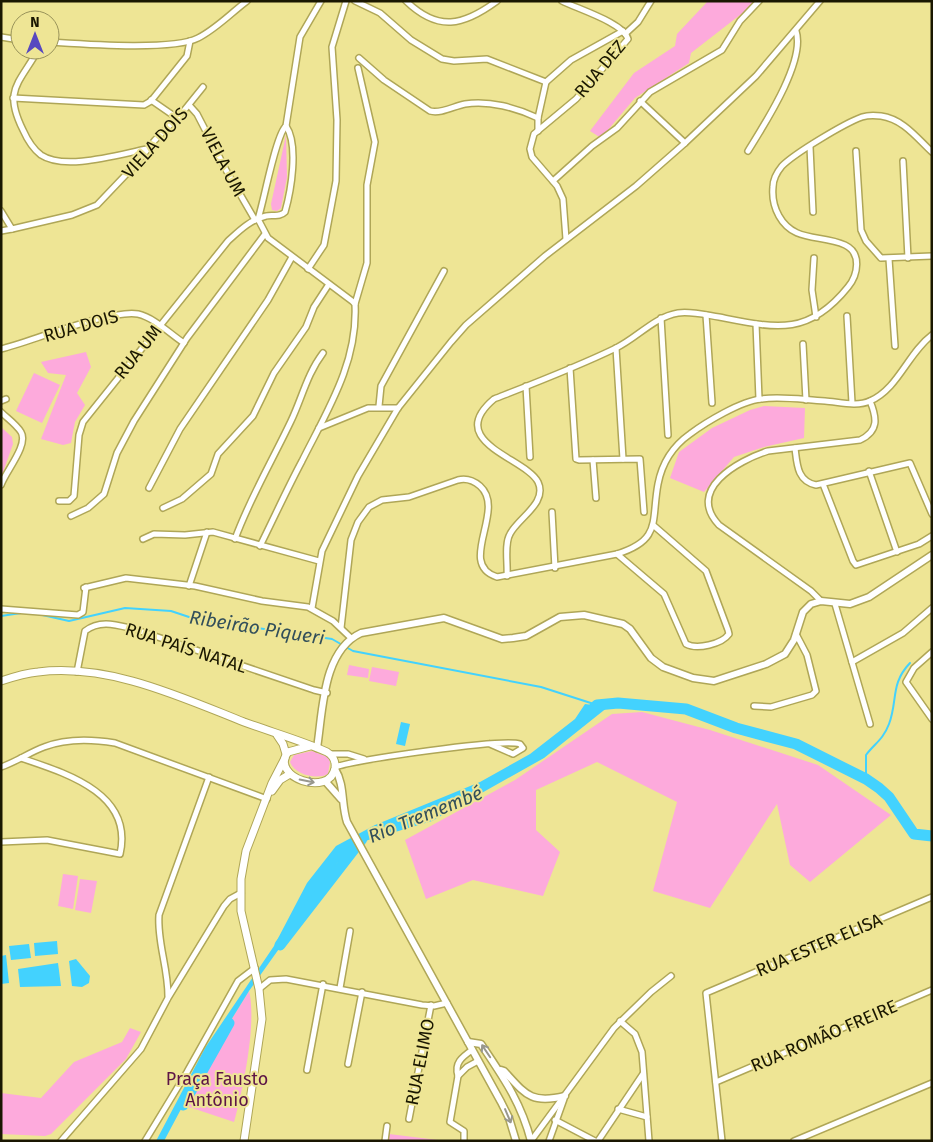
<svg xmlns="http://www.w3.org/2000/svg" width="933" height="1142" font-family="'Fira Sans',sans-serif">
	<rect width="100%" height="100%" fill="#eee595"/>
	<g fill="#fdaadc">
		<path d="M708,1h50l-67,52 -2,10 -54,35 -34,40 -11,-7 44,-58 41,-27 2,-12z"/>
		<path d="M286,135l1,42 -6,31 -4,3 -5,-1 -1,-6z"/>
		<path d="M86,352l5,15 -14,26 8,12 -10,17 -4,21 -8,2 -22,-6 25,-64 -18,-2 -7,-11z"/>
		<path d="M34,373l26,12 -18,38 -26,-12z"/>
		<path d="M764,406l41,2 -1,30 -40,9 -30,10 -30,35 -34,-14 9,-26 33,-24 38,-18z"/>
		<path d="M1,427l11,10 1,7 -12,34z"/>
		<path d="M349,665l20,4 -1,9 -21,-3z"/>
		<path d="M372,667l27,5 -3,14 -27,-5z"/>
		<path d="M642,712l68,18 108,35 73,50 -81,67 -20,-17 -13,-61 -67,104 -57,-17 24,-89 -80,-40 -61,28v40l24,22 -17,44 -70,-16 -47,19 -21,-59 110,-60 97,-66z"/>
		<path d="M312,751l16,6 2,5 -2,12c-11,6 -33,1 -38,-12l4,-7z"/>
		<path d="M63,874l15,2 -5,33 -15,-3z"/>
		<path d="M80,879l17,2 -6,32 -16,-3z"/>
		<path d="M249,991c8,32 -6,98 -15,131l-51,-17 29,-54z"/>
		<path d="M130,1028l11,4 -15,27 -75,75 -6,2 -44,-2v-41l40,5 33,-36 48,-20z"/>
		<path d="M389,1134l57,7h-58z"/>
	</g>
	<g fill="#43d2fe">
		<path d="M585,704l23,3 -64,51 -112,63 -67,20 -27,21 -32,43 -25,41 -32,45 -37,60 -48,90h-8l49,-93 69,-102 33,-63 29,-37 39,-21 105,-43 50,-28 45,-35z"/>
		<path d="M401,722l9,2 -5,22 -9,-2z"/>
		<path d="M57,941l1,13 -23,2 -1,-13z"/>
		<path d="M29,944l2,14 -20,2 -2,-14z"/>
		<path d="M6,955l3,28 -8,1v-28z"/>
		<path d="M76,959l14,17 -1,7 -7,4 -10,-1 -3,-25z"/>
		<path d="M58,963l3,23 -41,1 -2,-18z"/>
	</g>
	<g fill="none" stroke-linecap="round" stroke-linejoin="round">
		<g stroke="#43d2fe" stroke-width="2">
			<path d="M38,614l31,7 56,-13 46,3 24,8 137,20 21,12 188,36 56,18"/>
			<path d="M1,616l20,-3"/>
			<path d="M866,779v-24c8,-11 17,-15 23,-31 9,-24 1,-40 21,-61"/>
		</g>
		<g stroke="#43d2fe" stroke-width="11">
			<path d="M586,716l11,-11 21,-2 68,6 50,19 60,16 70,35 13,9 10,9 25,37 18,2"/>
			<path d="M280,945l82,-106"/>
			<path d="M183,1105l46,-82"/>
		</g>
		<defs>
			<g id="minor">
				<path d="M355,1l25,12 31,27 31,19 12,2 33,-2 59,23 -8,36v13"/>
				<path d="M406,1c32,31 57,25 91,0"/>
				<path d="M562,1c16,8 62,22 66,38l-52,60 -42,35 -4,15 2,8 25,29 6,13 3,40"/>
				<path d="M625,34l13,-12 13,-21"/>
				<path d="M1,37l19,3"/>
				<path d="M50,42c32,2 123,9 148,-4 18,-9 33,-25 49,-37"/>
				<path d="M38,50c-19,34 -35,40 -15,80 4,9 10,19 18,25 24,16 79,-1 106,-6"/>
				<path d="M359,58l25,22 46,31c11,3 24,-5 35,-7 24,-4 52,4 73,14"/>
				<path d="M546,82l25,-22 52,-29"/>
				<path d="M13,98l131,7 7,-4 36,-45 3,-15"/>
				<path d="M151,100l26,18"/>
				<path d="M640,101l45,42"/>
				<path d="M189,105l8,9 29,56 29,50"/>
				<path d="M810,147l3,65"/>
				<path d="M748,151c16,-26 58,-90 48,-120"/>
				<path d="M856,151l5,79 5,11 15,17 51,-2"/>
				<path d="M903,161l5,97"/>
				<path d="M553,181l39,-35 25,-18 33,-36 72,-42 18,-29 19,-20"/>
				<path d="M1,211l11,18 60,-14 25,-10 39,-41 19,-24 27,-27 21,-26"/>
				<path d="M1,231l11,-2"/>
				<path d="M814,258l-2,32 4,27"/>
				<path d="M889,259l6,87"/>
				<path d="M308,269l16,-24 12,-64 1,-61 -5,-73 14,-46"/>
				<path d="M355,304l12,-41v-78l8,-43 -17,-74"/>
				<path d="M706,315l6,88"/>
				<path d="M847,316l5,87"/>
				<path d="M661,318l7,117"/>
				<path d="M756,324l3,75"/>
				<path d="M803,344l3,56"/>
				<path d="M616,348l7,111"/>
				<path d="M1,349c31,-8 111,-40 137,-35 17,4 32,20 46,29"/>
				<path d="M570,368l6,91 3,1 61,-1 4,53"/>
				<path d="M526,386l4,71"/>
				<path d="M1,401l5,-2"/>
				<path d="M379,406l2,-20 63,-115"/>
				<path d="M1,412c6,6 15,12 20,20 8,13 -16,40 -20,53"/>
				<path d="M319,428l49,-20h30"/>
				<path d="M795,448c2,16 2,33 21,37l94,-22 22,51"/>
				<path d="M593,460l3,38"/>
				<path d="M869,471l28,81"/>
				<path d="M823,484l30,77 3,4 63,-21 13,-8"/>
				<path d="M149,488l31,-59 88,-129 24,-43"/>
				<path d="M59,501h10l5,-5 5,-61 4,-13 145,-181c12,-11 22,-21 38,-25 7,-2 13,2 19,-4 6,-21 14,-67 1,-86"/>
				<path d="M163,508l19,-9 29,-25 7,-20 35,-38 21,-43 32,-46 8,-20 15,-23"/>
				<path d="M552,512l3,56"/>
				<path d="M71,516l17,-8 16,-14 13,-41 17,-32 53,-83 78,-104"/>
				<path d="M143,539l11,-5 31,1 28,-3 106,29"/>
				<path d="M235,539c15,-41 37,-78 56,-118 11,-23 16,-47 32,-68"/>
				<path d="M260,546c14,-28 27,-57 42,-85 25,-50 56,-98 53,-157l-3,-3 -84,-63 -10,-19c6,-18 18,-85 28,-93l14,-89 21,-36"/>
				<path d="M617,554l47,40 22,50c11,6 36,0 43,-10l-1,-4 -22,-59 -53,-46"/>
				<path d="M507,576c1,-12 -3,-32 3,-42 8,-16 38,-31 28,-52 -12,-24 -95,-40 -44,-83 41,-16 83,-32 122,-51 21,-10 38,-31 62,-35 13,-2 28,2 41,4 56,11 89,20 129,-30 10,-12 14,-34 -3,-42 -24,-11 -51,-2 -66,-29 -5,-9 -7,-19 -6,-29 0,-8 4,-15 9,-21 13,-13 63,-43 80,-49 6,-2 12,-2 19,-1 22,3 36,22 51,36"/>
				<path d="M189,586l18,-54"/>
				<path d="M84,588l42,-10 69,8 67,15 46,6 25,14 18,17"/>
				<path d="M821,601l-10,-10 -92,-66c-33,-35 18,-64 49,-74l92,-11c19,-9 17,-22 10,-39"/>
				<path d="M835,604l35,120"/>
				<path d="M312,608l10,-57 36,-75 40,-68 53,-66 15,-17 79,-69 91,-70 49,-43 71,-67 64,-75"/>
				<path d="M1,609l77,6 5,-3 3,-25"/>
				<path d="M341,628l10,-88 7,-18 11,-15 13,-7 27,-3 49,-17c8,-2 15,0 22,6 27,24 -24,78 17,91l120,-23c45,-14 34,-33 41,-70 4,-21 15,-38 32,-50 16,-12 51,-33 71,-35 21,-3 43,1 64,2 14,1 32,6 45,0 28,-12 38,-48 62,-66"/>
				<path d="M932,652l-18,16 -8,14 26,37"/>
				<path d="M852,662l51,-29 29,-25"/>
				<path d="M77,672l8,-41c15,-12 32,-6 49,-2l180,61 13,3"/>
				<path d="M754,706l17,1 41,-12 4,-4 -9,-36 -11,-21"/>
				<path d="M330,754h18l16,5"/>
				<path d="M1,767c15,-5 29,-15 43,-20 23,-9 47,-8 71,-4l152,56"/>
				<path d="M335,767c21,-7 168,-29 185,-23l3,4 -10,6 -23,-10"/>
				<path d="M1,842l46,-2 73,14c14,-61 -55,-81 -99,-96"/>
				<path d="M340,988l10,-57"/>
				<path d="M259,989l11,-9 16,-1 136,26 12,1 13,-3"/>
				<path d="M168,996c0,-29 -11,-54 -9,-81l50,-138"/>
				<path d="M620,1021l15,13 7,18 7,89"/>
				<path d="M472,1050c-10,7 -18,13 -14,26l9,-9 11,-6"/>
				<path d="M348,1064l14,-72"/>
				<path d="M307,1070l16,-86"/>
				<path d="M458,1076l-8,46 14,9v10"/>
				<path d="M716,1082l216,-92"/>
				<path d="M618,1109l29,8"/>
				<path d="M409,1119l22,-114"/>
				<path d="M555,1120l40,21"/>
				<path d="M61,1141l80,-92 27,-51 56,-92 6,-7 11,-6"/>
				<path d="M145,1141l42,-69 51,-91 17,-13"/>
				<path d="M385,1141l2,-15"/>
				<path d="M531,1141l83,-113 37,-36 20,-16"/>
				<path d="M549,1141l15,-42"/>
				<path d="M598,1141l45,-67"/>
				<path d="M722,1141l-16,-148 226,-96"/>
				<path d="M794,1141l138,-58"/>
			</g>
			<g id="tertiary">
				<path d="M317,748c6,-37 5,-97 44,-115l83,-15 58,21 11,-1 13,-2 34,-19 24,-2 39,9 7,5 21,29 12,9 30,11 21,3 52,-17 19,-10 9,-14 9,-28 8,-8 10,-3 29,3 19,-7 63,-42"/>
				<path d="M335,769c10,16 6,35 12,53l154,280 8,16 7,23"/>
				<path d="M326,782l15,17"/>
				<path d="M468,1042l13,2c22,33 40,58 50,97"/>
				<path d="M501,1070l3,1c22,24 27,33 61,25"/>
			</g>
			<g id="secondary">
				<path d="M1,681c12,-4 25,-8 37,-9 70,-9 143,25 206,50 27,10 56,18 83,30 5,3 9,9 8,16 -5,30 -66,9 -47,-16l22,-6"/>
				<path d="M277,735l6,9 3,10"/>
				<path d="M272,791l8,-11 10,-6"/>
				<path d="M244,1141l18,-122 -3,-30 -18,-78v-32l5,-28 26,-68 13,-25"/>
			</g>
		</defs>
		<use href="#minor" stroke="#afa657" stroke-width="8"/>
		<use href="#tertiary" stroke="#afa657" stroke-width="9"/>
		<use href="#secondary" stroke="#afa657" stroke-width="9"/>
		<use href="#minor" stroke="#fff" stroke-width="5"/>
		<use href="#tertiary" stroke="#fff" stroke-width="6"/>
		<use href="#secondary" stroke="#fff" stroke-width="7"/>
	</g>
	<defs><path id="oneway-shaft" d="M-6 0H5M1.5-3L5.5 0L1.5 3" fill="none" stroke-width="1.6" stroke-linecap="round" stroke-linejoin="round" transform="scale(1.25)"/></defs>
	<g stroke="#98978d">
		<use href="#oneway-shaft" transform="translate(307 781) rotate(11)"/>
		<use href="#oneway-shaft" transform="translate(486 1051) rotate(-124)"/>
		<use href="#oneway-shaft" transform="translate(508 1116) rotate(67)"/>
	</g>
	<g text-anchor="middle" stroke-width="4" stroke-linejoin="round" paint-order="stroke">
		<g font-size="18" fill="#1a1701" stroke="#eee595">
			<text transform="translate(600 69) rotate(-50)" y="6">RUA DEZ</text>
			<text transform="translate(155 143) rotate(-48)" y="6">VIELA DOIS</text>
			<text transform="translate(223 162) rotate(62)" y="6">VIELA UM</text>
			<text transform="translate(81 326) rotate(-16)" y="6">RUA DOIS</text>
			<text transform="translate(138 352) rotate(-51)" y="6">RUA UM</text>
			<text transform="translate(186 648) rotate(18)" y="6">RUA PAÍS NATAL</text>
			<text transform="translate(819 945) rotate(-23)" y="6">RUA ESTER ELISA</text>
			<text transform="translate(824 1036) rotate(-23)" y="6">RUA ROMÃO FREIRE</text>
			<text transform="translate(420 1062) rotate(-79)" y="6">RUA ELIMO</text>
		</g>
		<g font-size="18" fill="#5d1546" stroke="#eee595">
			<text x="217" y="1085">Praça Fausto<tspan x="217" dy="21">Antônio</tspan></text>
		</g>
		<g font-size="19" font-style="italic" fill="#324f5a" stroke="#eee595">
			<text transform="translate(257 627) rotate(9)" y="7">Ribeirão Piqueri</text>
			<text transform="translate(425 814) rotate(-22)" y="7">Rio Tremembé</text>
		</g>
	</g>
	<rect width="933" height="1142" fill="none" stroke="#1a1701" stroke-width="5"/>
	<g transform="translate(35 35)"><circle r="24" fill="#eee595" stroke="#99935a"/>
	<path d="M0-4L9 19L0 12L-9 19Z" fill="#5748c0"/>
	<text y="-8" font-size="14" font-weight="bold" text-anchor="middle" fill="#1a1701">N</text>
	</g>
</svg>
